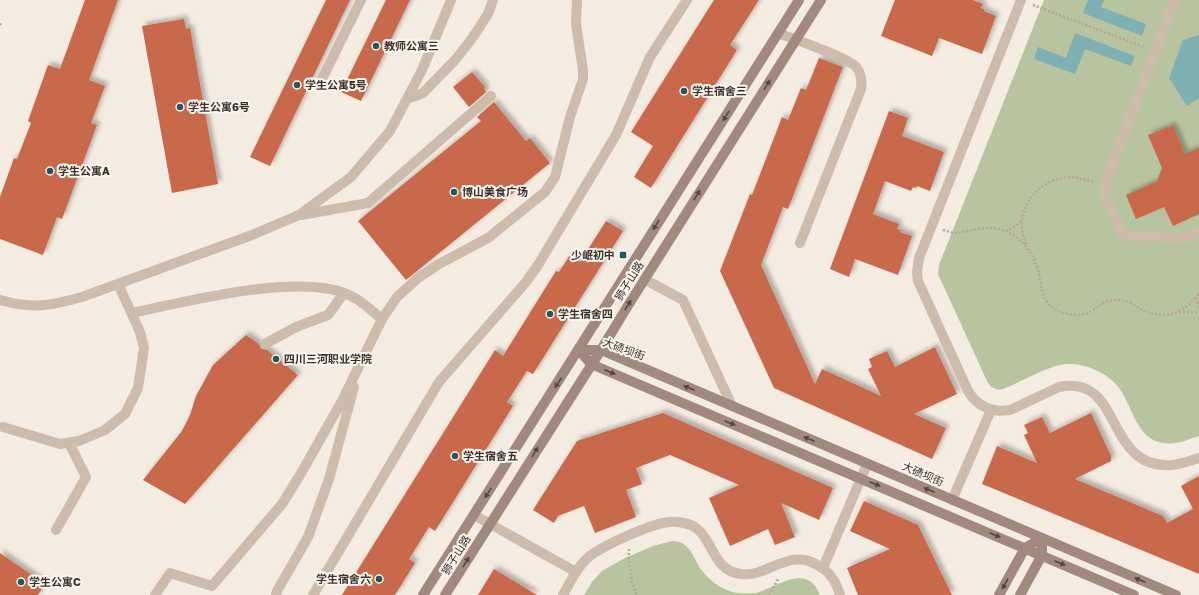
<svg xmlns="http://www.w3.org/2000/svg" width="1199" height="595" font-family="'Golos Text','Noto Sans SC',sans-serif">
	<defs>
		<filter id="shadow"><feDropShadow dx="3.5" dy="-3.5" stdDeviation="2" flood-color="#0004"/></filter>
	</defs>
	<rect width="100%" height="100%" fill="#f4ebe1"/>
	<g fill="#b8c4a0">
		<path d="M1044,0h155v436c-11,4 -24,9 -36,7 -27,-4 -30,-36 -44,-55 -6,-8 -14,-14 -24,-18 -9,-5 -19,-6 -29,-6 -19,2 -45,18 -63,25 -7,2 -12,-1 -16,-8l-49,-107 1,-9z"/>
		<path d="M672,541c21,1 20,18 32,32 8,10 22,19 34,20 5,0 13,1 18,0 22,-6 51,-31 64,2h-236l8,-13 10,-11 23,-13 28,-12z"/>
	</g>
	<g fill="#7fb0b2">
		<path d="M1088,0h16l-3,7 45,17 -4,12 -59,-23z"/>
		<path d="M1075,33l60,23 -4,10 -46,-17 -10,25 -41,-15 4,-12 28,11z"/>
		<path d="M1199,35v63l-12,8 -18,-28 14,-38z"/>
	</g>
	<g fill="#c8694b" filter="url(#shadow)">
		<path d="M85,0h33l-29,80 16,6 -14,37 6,2 -35,94 -5,-2 -14,38 -43,-16v-42l14,-39 3,1 14,-36 -3,-2 20,-56 12,4z"/>
		<path d="M326,0h24l-80,166 -20,-9z"/>
		<path d="M386,0h24l-49,101 -20,-9z"/>
		<path d="M714,0h45l-29,45 7,5 -86,138 -17,-11 19,-31 -22,-14z"/>
		<path d="M895,0h78l10,4 -2,4 3,1v2l12,5 -14,38 -43,-16 -7,18 -51,-20z"/>
		<path d="M184,19l2,10 4,-1 28,156 -46,9 -30,-167z"/>
		<path d="M819,58l24,9 -55,142 -5,-2 -22,58 54,119 7,-15 59,27 -13,-27 4,-2 -3,-8 18,-8 8,16 40,-20 22,47 -43,20 32,14 -14,31 -158,-71 -54,-117 30,-77 2,1 30,-78 6,3 13,-32 5,2z"/>
		<path d="M472,72l13,15 -1,1 2,4 -17,15 -16,-20z"/>
		<path d="M494,102l32,39 4,-3 20,25 -144,117 -48,-59 123,-100 -4,-4z"/>
		<path d="M889,111l19,7 -6,18 42,16 -14,39 -13,-5 -1,2 -3,-1 -2,4 -26,-10 -12,33 26,10 -2,5 4,1 -1,2 12,4 -14,39 -43,-16 -6,18 -19,-8z"/>
		<path d="M1173,125l12,29 14,-6v66l-26,12 -9,-19 -28,12 -10,-24 31,-14 5,-13 -14,-33z"/>
		<path d="M606,221l17,10 -90,143 -6,-3 -20,31 6,4 -78,125 -6,-4 -20,32 6,4 -20,32h-53l153,-245 8,6 53,-85 3,1 11,-17 10,7z"/>
		<path d="M246,335l13,9 2,5 6,1 31,25 -113,129 -42,-24 39,-49 8,-16 6,-19 17,-31z"/>
		<path d="M663,413l170,75 -14,32 -38,-17 14,34 -20,8 -7,-16 -38,17 -21,-48 30,-13 -69,-30 -34,13 6,16 -16,6 10,27 -41,16 -11,-27 -26,10 -4,7 -21,-13 44,-69z"/>
		<path d="M1091,413l20,43v5l-36,18 88,37 4,7 26,-14 -12,-23 18,-10v98l-217,-90 15,-38 40,17 -13,-28 4,-2 -4,-8 18,-8 8,16z"/>
		<path d="M864,501l54,24 34,70h-94l-11,-27 43,-19 -40,-18z"/>
		<path d="M0,553l45,31 -7,11h-38z"/>
		<path d="M494,569l43,26h-59z"/>
	</g>
	<g fill="none" stroke-linecap="round" stroke-linejoin="round">
		<g stroke="#b9a596" stroke-width="2.5" stroke-dasharray="2 2" stroke-linecap="butt">
			<path d="M1033,5l111,42"/>
			<path d="M0,25l1,-3"/>
			<path d="M943,230c4,1 7,2 11,3 8,0 16,-3 24,-4 10,-2 21,-1 30,3 19,10 29,28 32,48 2,8 2,16 8,23 9,11 28,15 42,9 9,-5 12,-11 24,-12 18,-1 19,7 33,12 22,8 39,-1 52,-19"/>
			<path d="M1006,231l10,-5 6,-6"/>
			<path d="M1026,244c-2,-5 -4,-12 -4,-18 -1,-25 21,-48 47,-49 8,0 17,3 24,5"/>
			<path d="M1196,298l3,9"/>
			<path d="M1179,312h16l4,1"/>
			<path d="M629,549c-1,15 2,32 8,46"/>
			<path d="M769,595l9,-16"/>
		</g>
		<g stroke="#cdbbac" stroke-width="10">
			<path d="M1021,0l-102,258 -2,14 1,9 50,110c10,16 24,22 42,19l49,-23c65,-14 44,83 113,78 9,-1 18,-4 27,-7"/>
			<path d="M1175,0l-67,175 -2,10v12l17,38 63,3 13,-6"/>
			<path d="M778,33c16,6 72,25 79,35 5,7 5,14 4,21l-61,154"/>
			<path d="M322,79l39,-79"/>
			<path d="M407,99l16,-6 33,-34 17,-22 15,-23 5,-14"/>
			<path d="M301,215l67,-12 123,-107"/>
			<path d="M644,279l39,21 49,106"/>
			<path d="M0,300c34,9 50,6 82,-3l170,-62 47,-20 52,-38 39,-46 32,-61 29,-70"/>
			<path d="M132,313c53,-11 174,-43 221,-16 10,5 20,15 29,22l-40,82 -42,74 -18,29 -70,82 -42,-13 -15,22"/>
			<path d="M382,319l15,-22 21,-19 21,-14 49,-26 57,-46 10,-15 15,-60 13,-38v-9l-7,-46 1,-24"/>
			<path d="M265,344l31,-17 32,-12 16,-22"/>
			<path d="M3,427l57,17 19,-3 26,-11 20,-16 13,-26 6,-40 -4,-16 -22,-48"/>
			<path d="M952,500l39,-90"/>
			<path d="M474,515l102,57"/>
			<path d="M56,530l30,-53 -17,-34"/>
			<path d="M823,568l44,-104"/>
			<path d="M276,595l1,-4 31,-54 21,-58 25,-92"/>
			<path d="M313,595l126,-213 87,-100 12,-17 78,-130 34,-78 37,-57"/>
			<path d="M563,595c8,-14 15,-30 28,-40 16,-11 59,-31 78,-33 8,-1 20,1 27,6 18,13 17,43 45,46 27,4 48,-28 78,-8 12,7 17,16 21,29"/>
		</g>
		<g stroke="#a18a7d" stroke-width="10">
			<path d="M579,350h22l575,245"/>
			<path d="M579,350l12,14 543,231"/>
			<path d="M423,595c126,-198 250,-397 376,-595"/>
			<path d="M445,595l156,-245 28,-46 192,-304"/>
			<path d="M999,595l26,-47 17,-10"/>
			<path d="M1020,595l22,-40v-17"/>
		</g>
	</g>
	<defs><path id="oneway-solid" d="M-6-.8H1V-3.2L6.5 0L1 3.2V.8H-6Z"/></defs>
	<g fill="#544640">
		<use href="#oneway-solid" transform="translate(767 85) rotate(-58)"/>
		<use href="#oneway-solid" transform="translate(726 116) rotate(122)"/>
		<use href="#oneway-solid" transform="translate(697 195) rotate(-58)"/>
		<use href="#oneway-solid" transform="translate(656 225) rotate(122)"/>
		<use href="#oneway-solid" transform="translate(628 305) rotate(-59)"/>
		<use href="#oneway-solid" transform="translate(610 372) rotate(23)"/>
		<use href="#oneway-solid" transform="translate(558 383) rotate(123)"/>
		<use href="#oneway-solid" transform="translate(689 388) rotate(-157)"/>
		<use href="#oneway-solid" transform="translate(730 423) rotate(23)"/>
		<use href="#oneway-solid" transform="translate(809 439) rotate(-157)"/>
		<use href="#oneway-solid" transform="translate(535 452) rotate(-58)"/>
		<use href="#oneway-solid" transform="translate(875 484) rotate(23)"/>
		<use href="#oneway-solid" transform="translate(929 490) rotate(-157)"/>
		<use href="#oneway-solid" transform="translate(488 493) rotate(122)"/>
		<use href="#oneway-solid" transform="translate(995 535) rotate(23)"/>
		<use href="#oneway-solid" transform="translate(466 562) rotate(-58)"/>
		<use href="#oneway-solid" transform="translate(1060 563) rotate(23)"/>
		<use href="#oneway-solid" transform="translate(1140 580) rotate(-157)"/>
		<use href="#oneway-solid" transform="translate(1005 584) rotate(119)"/>
	</g>
	<g fill="#1f5a5e" stroke="#fbf5ee" stroke-width="1.5">
		<circle cx="376" cy="46" r="4"/>
		<circle cx="297" cy="85" r="4"/>
		<circle cx="684" cy="91" r="4"/>
		<circle cx="180" cy="107" r="4"/>
		<circle cx="50" cy="171" r="4"/>
		<circle cx="454" cy="192" r="4"/>
		<rect x="619" y="251" width="8" height="8" rx="2"/>
		<circle cx="550" cy="314" r="4"/>
		<circle cx="276" cy="359" r="4"/>
		<circle cx="455" cy="456" r="4"/>
		<circle cx="379" cy="579" r="4"/>
		<circle cx="21" cy="582" r="4"/>
	</g>
	<g text-anchor="middle" stroke-width="4" stroke-linejoin="round" paint-order="stroke">
		<g font-size="11" font-weight="bold" fill="#3b302b" stroke="#fbf5ee" text-anchor="start">
			<text x="384" y="50">教师公寓三</text>
			<text x="305" y="89">学生公寓5号</text>
			<text x="692" y="95">学生宿舍三</text>
			<text x="188" y="111">学生公寓6号</text>
			<text x="58" y="175">学生公寓A</text>
			<text x="462" y="196">博山美食广场</text>
			<text x="615" y="259" text-anchor="end">少岷初中</text>
			<text x="558" y="318">学生宿舍四</text>
			<text x="284" y="363">四川三河职业学院</text>
			<text x="463" y="460">学生宿舍五</text>
			<text x="371" y="583" text-anchor="end">学生宿舍六</text>
			<text x="29" y="586">学生公寓C</text>
		</g>
		<g font-size="11" fill="#3b302b" stroke="#fbf5ee">
			<text transform="translate(629 281) rotate(-58)" y="4">狮子山路</text>
			<text transform="translate(624 349) rotate(20)" y="4">大碛坝街</text>
			<text transform="translate(923 474) rotate(23)" y="4">大碛坝街</text>
			<text transform="translate(456 555) rotate(-58)" y="4">狮子山路</text>
		</g>
	</g>
</svg>
